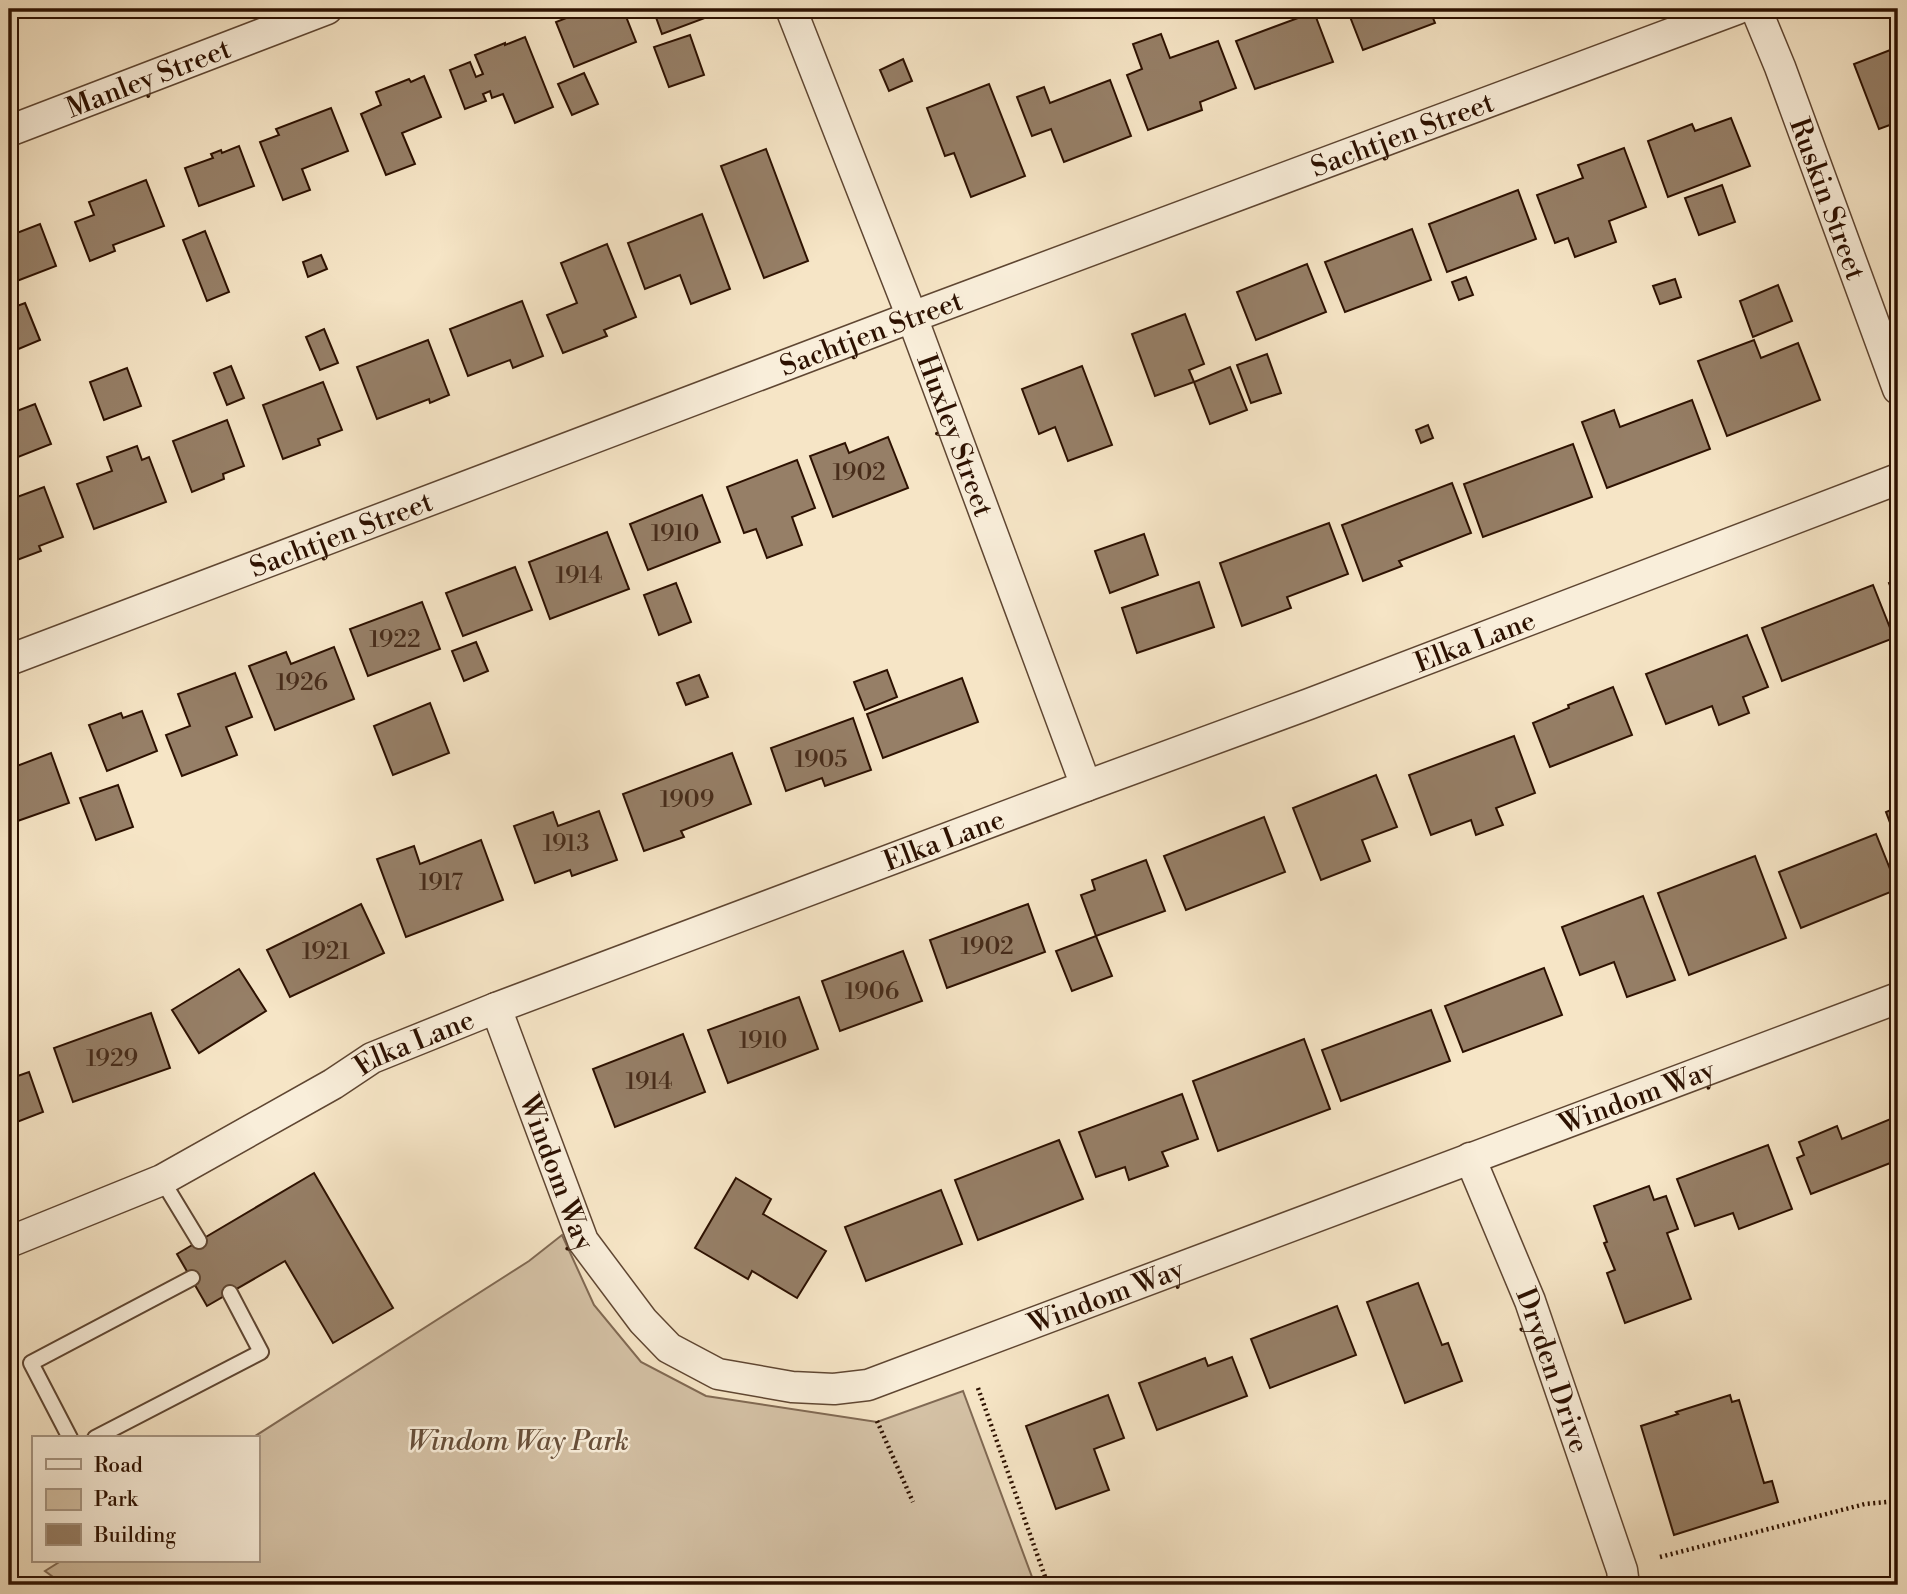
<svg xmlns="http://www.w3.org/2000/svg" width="1907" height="1594" font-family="'Libre Bodoni',serif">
	<rect width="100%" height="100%" fill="#f6e5c6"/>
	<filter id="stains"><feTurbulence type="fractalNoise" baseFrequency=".00286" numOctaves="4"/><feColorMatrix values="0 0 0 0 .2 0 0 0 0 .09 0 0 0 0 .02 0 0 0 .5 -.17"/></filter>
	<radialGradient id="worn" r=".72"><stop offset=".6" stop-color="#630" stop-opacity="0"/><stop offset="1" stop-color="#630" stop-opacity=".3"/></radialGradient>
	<path fill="#d4c1a5" stroke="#806953" stroke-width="2" d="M562,1235l32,70 47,57 65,34 171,26 86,-31 72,194h-971l-19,-14 16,-10h196v-123h-5l277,-177z"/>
	<g fill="#967f67" stroke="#2d1101" stroke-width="2">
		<path d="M589,9l2,4 11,-4h21l13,33 -62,25 -18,-45z"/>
		<path d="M653,9h67l1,3 -59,22z"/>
		<path d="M1347,9h96l-12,4 4,10 -72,27z"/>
		<path d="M1314,12l19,50 -78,27 -19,-48z"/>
		<path d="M1161,34l9,24 48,-17 18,47 -36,14 2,8 -54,20 -21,-55 15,-6 -9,-25z"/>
		<path d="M690,35l14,40 -35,12 -15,-40z"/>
		<path d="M525,37l28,70 -38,16 -12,-29 -11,4 -2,-7 -7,3 3,7 -21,8 -15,-39 20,-8 6,15 7,-3 -8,-19 30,-12v2z"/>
		<path d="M1898,47v75l-19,7 -25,-65z"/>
		<path d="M903,59l9,22 -23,10 -9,-21z"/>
		<path d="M584,73l14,31 -26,11 -14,-31z"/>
		<path d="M424,76l17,41 -39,16 13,31 -29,11 -25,-61 20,-9 -5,-13 33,-13 2,3z"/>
		<path d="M1110,80l21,56 -67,26 -13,-33 -19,7 -15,-39 27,-10 6,16z"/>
		<path d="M989,84l36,92 -54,21 -17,-44 -9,3 -18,-48z"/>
		<path d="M331,108l17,43 -46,18 8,21 -27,10 -23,-58 19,-7 -3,-6z"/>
		<path d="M1731,118l19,48 -82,31 -20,-56 44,-17 3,7z"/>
		<path d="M239,146l15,40 -55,20 -14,-38 28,-10 -2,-4 10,-4 1,3z"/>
		<path d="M1624,148l22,59 -37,14 7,21 -41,15 -7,-19 -13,5 -18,-48 46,-17 -5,-13z"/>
		<path d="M766,149l42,112 -44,17 -43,-112z"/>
		<path d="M146,180l18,46 -51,19 2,6 -25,10 -15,-39 19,-7 -5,-13z"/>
		<path d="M1722,185l13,37 -36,13 -14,-37z"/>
		<path d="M1518,190l18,49 -89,33 -18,-48z"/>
		<path d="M702,214l28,75 -39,15 -11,-29 -35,14 -17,-46z"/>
		<path d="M40,224l16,42 -47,18v-48z"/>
		<path d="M1412,229l19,51 -86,32 -20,-50z"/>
		<path d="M205,231l24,61 -22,9 -24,-61z"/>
		<path d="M607,244l29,73 -32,13 3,6 -44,17 -16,-38 30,-12 -16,-40z"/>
		<path d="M321,255l6,14 -19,8 -5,-15z"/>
		<path d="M1307,264l19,48 -70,28 -19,-48z"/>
		<path d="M1466,277l7,18 -14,5 -7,-18z"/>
		<path d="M1675,279l6,18 -21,7 -7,-18z"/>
		<path d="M1778,285l14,36 -39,16 -13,-36z"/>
		<path d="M522,301l21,55 -30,12 -3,-8 -42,16 -18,-47z"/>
		<path d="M25,303l15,37 -31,13v-44z"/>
		<path d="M1185,314l19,50 -15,6 5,12 -39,14 -23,-62z"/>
		<path d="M324,329l14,34 -18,7 -14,-33z"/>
		<path d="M428,340l21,55 -19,8 -1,-4 -52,20 -20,-52z"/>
		<path d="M1754,340l7,18 37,-15 22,57 -93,36 -29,-75z"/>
		<path d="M1267,354l14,39 -30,10 -14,-38z"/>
		<path d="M231,366l13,32 -17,7 -13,-32z"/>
		<path d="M1082,366l30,79 -44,16 -13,-34 -16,7 -17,-45z"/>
		<path d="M1230,367l17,43 -37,14 -16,-42z"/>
		<path d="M127,368l14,38 -37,14 -14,-38z"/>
		<path d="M323,382l19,48 -24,9 2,6 -37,14 -20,-54z"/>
		<path d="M1692,400l18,49 -103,39 -25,-66 32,-12 6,17z"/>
		<path d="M35,404l16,40 -38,15 -4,-10v-35z"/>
		<path d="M227,420l17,46 -21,8 1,5 -32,13 -19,-51z"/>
		<path d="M1428,425l5,13 -12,5 -5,-13z"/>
		<path d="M888,437l20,51 -75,29 -23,-61 35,-13 4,10z"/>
		<path d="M1573,444l19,53 -109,40 -19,-53z"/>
		<path d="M137,446l5,14 7,-3 17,45 -72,27 -17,-45 35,-13 -5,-14z"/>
		<path d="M797,460l18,48 -23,9 10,28 -35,13 -11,-29 -12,4 -17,-46z"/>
		<path d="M1452,483l19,50 -72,28 3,5 -39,15 -21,-56z"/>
		<path d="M44,487l19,50 -24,9 2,5 -32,12v-63z"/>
		<path d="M702,495l18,47 -72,28 -18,-46z"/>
		<path d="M1329,523l19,51 -61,23 4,11 -49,18 -22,-63z"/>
		<path d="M607,532l22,57 -79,30 -21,-57z"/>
		<path d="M1144,534l14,41 -48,18 -15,-42z"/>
		<path d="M515,567l17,43 -69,26 -17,-43z"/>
		<path d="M1898,579v27l-9,-23z"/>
		<path d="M1199,582l15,45 -77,26 -15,-45z"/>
		<path d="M676,583l15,39 -32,13 -15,-40z"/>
		<path d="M1873,585l21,53 -112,43 -20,-53z"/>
		<path d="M422,602l18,47 -72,27 -18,-47z"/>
		<path d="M1747,635l21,52 -25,10 6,16 -30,12 -7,-19 -46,18 -20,-50z"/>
		<path d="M476,642l12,29 -24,10 -12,-30z"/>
		<path d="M334,647l20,52 -79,31 -26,-64 37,-14 5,12z"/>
		<path d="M887,670l10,27 -32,13 -11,-28z"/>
		<path d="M235,673l17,44 -26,10 11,28 -55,21 -16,-41 24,-9 -12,-32z"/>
		<path d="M699,675l9,22 -22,8 -9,-22z"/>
		<path d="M962,678l16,44 -95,36 -16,-44z"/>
		<path d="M1613,687l19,48 -82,32 -17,-44 36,-15 -1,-3z"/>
		<path d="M430,703l19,50 -56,22 -19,-49z"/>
		<path d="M142,711l15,40 -50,20 -18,-46 32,-12 2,5z"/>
		<path d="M853,718l18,52 -46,16 -3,-8 -36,13 -15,-43z"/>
		<path d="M1514,736l21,57 -39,15 7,17 -27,10 -5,-15 -40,15 -22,-60z"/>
		<path d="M51,753l18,50 -60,21v-55z"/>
		<path d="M732,753l19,51 -70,27 3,6 -40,14 -21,-57z"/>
		<path d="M1376,775l21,52 -35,13 8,21 -49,19 -28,-72z"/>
		<path d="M118,785l15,42 -37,13 -16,-42z"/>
		<path d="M1898,807v37l-12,-32z"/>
		<path d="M599,811l18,49 -45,16 -2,-6 -35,13 -21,-57 39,-14 5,14z"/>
		<path d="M1264,817l21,55 -99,38 -22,-54z"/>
		<path d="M1876,834l22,55 -97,39 -22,-56z"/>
		<path d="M481,840l22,60 -97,37 -29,-78 37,-13 6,18z"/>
		<path d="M1755,856l31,82 -97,37 -31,-82z"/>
		<path d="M1146,860l19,51 -69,25 -15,-41 14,-5 -3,-10z"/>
		<path d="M1643,896l32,84 -48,17 -13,-35 -34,13 -18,-48z"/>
		<path d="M361,904l23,49 -94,44 -23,-47z"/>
		<path d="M1028,904l17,48 -98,36 -17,-48z"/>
		<path d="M1096,936l16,40 -40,15 -16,-40z"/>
		<path d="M903,951l19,50 -82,30 -18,-50z"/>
		<path d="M1544,968l18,47 -99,37 -18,-46z"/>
		<path d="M239,969l27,42 -67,42 -27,-43z"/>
		<path d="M799,997l19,52 -90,34 -20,-53z"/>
		<path d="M1431,1010l19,51 -109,40 -19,-51z"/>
		<path d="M151,1013l19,55 -97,34 -19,-54z"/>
		<path d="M683,1034l22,58 -90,35 -22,-58z"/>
		<path d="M1304,1039l26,70 -112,42 -25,-70z"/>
		<path d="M29,1072l14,40 -34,13v-46z"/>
		<path d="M1182,1094l16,45 -36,13 6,14 -39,14 -4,-13 -29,10 -17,-45z"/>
		<path d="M1893,1118l5,14v28l-87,34 -14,-36 7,-3 -5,-13 38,-16 5,13z"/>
		<path d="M1059,1140l24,59 -105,41 -23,-60z"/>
		<path d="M1768,1145l24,64 -53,20 -6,-16 -38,13 -18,-47z"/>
		<path d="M314,1173l79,135 -60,35 -48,-82 -78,45 -30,-52z"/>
		<path d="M736,1178l35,21 -8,15 63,37 -29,47 -45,-27 -4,8 -53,-31z"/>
		<path d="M1649,1186l5,14 12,-4 12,33 -11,4 24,66 -66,24 -18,-50 8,-3 -11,-27 3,-1 -13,-36z"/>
		<path d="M941,1190l21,54 -96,37 -21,-54z"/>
		<path d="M1418,1283l24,62 6,-2 14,38 -57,22 -38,-101z"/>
		<path d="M1337,1306l19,49 -86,33 -19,-49z"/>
		<path d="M1232,1357l15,39 -90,34 -18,-47 66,-25 3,8z"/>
		<path d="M1108,1395l16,43 -30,11 15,41 -53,19 -30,-83z"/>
		<path d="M1730,1395l2,7 7,-2 25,83 8,-2 6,21 -104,33 -33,-109 37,-12 -2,-2z"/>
	</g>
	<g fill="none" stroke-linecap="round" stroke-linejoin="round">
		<defs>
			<g id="lane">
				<path d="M162,1180l37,61"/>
				<path d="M70,1438l-39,-75 161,-85"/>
				<path d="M95,1438l166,-86 -31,-59"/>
			</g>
			<g id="street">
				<path id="s1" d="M791,9l121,308 174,469"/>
				<path id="s2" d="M1756,9l24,58 118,322"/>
				<path id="s3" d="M9,131l318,-122"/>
				<path id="s4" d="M9,660l903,-343 825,-308"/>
				<path id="s5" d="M496,1008l87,233 60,80 26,27 49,26 74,13 42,2 34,-4 1030,-387"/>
				<path id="s6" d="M1470,1158l60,143 92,269 2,15"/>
				<path id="s7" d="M9,1242l153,-62 171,-96 39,-26 124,-50 590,-222 223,-82 589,-225"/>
			</g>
		</defs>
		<use href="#lane" stroke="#5f4632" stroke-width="18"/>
		<use href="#street" stroke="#5f4632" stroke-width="33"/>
		<g stroke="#2d1101" stroke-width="4.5" stroke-dasharray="2 3.5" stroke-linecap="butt">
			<path d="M978,1388l70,197"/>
			<path d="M877,1421l36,81"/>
			<path d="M1660,1557l205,-53 33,-3"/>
		</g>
		<use href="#lane" stroke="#f9eeda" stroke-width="14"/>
		<use href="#street" stroke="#f9eeda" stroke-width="30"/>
	</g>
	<g text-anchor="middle" stroke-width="5" stroke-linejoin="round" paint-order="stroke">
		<g font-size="24" fill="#472c1a">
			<text x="859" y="480">1902</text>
			<text x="675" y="541">1910</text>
			<text x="579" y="583">1914</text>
			<text x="395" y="647">1922</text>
			<text x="302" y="690">1926</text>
			<text x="821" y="767">1905</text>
			<text x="687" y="807">1909</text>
			<text x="566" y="851">1913</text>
			<text x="441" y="890">1917</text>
			<text x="987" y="954">1902</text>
			<text x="326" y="959">1921</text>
			<text x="872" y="999">1906</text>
			<text x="763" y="1048">1910</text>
			<text x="112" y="1066">1929</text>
			<text x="649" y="1089">1914</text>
		</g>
		<g font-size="28" fill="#2d1101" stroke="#f9eeda">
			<text dy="10" stroke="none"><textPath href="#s3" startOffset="149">Manley Street</textPath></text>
			<text dy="10" stroke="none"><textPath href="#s4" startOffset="1489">Sachtjen Street</textPath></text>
			<text dy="10" stroke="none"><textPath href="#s2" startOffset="203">Ruskin Street</textPath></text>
			<text dy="10" stroke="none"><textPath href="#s4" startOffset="922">Sachtjen Street</textPath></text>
			<text dy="10" stroke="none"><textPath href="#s1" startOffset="457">Huxley Street</textPath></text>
			<text dy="10" stroke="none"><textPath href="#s4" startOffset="355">Sachtjen Street</textPath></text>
			<text dy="10" stroke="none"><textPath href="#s7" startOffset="1587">Elka Lane</textPath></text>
			<text dy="10" stroke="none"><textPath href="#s7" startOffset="1020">Elka Lane</textPath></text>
			<text dy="10" stroke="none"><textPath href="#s7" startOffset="453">Elka Lane</textPath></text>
			<text dy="10" stroke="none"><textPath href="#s5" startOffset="1414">Windom Way</textPath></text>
			<text dy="10" stroke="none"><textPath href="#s5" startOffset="175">Windom Way</textPath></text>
			<text dy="10" stroke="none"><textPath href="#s5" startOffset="847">Windom Way</textPath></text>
			<text dy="10" stroke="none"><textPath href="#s6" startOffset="228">Dryden Drive</textPath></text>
		</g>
		<g font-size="28" font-style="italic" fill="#674f3a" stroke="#f9eeda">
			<text x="518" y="1450">Windom Way Park</text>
		</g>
	</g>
	<rect width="1907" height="1594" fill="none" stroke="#f6e5c6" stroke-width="35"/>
	<rect x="10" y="10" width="1886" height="1573" fill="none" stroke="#2d1101" stroke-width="3.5"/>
	<rect x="18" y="18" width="1872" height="1559" fill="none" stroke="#2d1101" stroke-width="2"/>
	<rect x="32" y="1436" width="228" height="126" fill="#f9eeda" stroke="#a79683" stroke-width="2"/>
	<rect x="46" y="1459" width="35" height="10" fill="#f9eeda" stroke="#a79683" stroke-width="2"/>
	<text x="94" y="1472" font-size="21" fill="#2d1101">Road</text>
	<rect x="46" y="1489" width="35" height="21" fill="#d4c1a5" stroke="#a79683" stroke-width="2"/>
	<text x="94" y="1506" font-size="21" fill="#2d1101">Park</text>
	<rect x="46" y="1524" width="35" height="21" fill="#967f67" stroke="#a79683" stroke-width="2"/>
	<text x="94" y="1542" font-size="21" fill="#2d1101">Building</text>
	<rect width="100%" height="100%" filter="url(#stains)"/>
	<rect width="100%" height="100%" fill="url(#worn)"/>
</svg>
